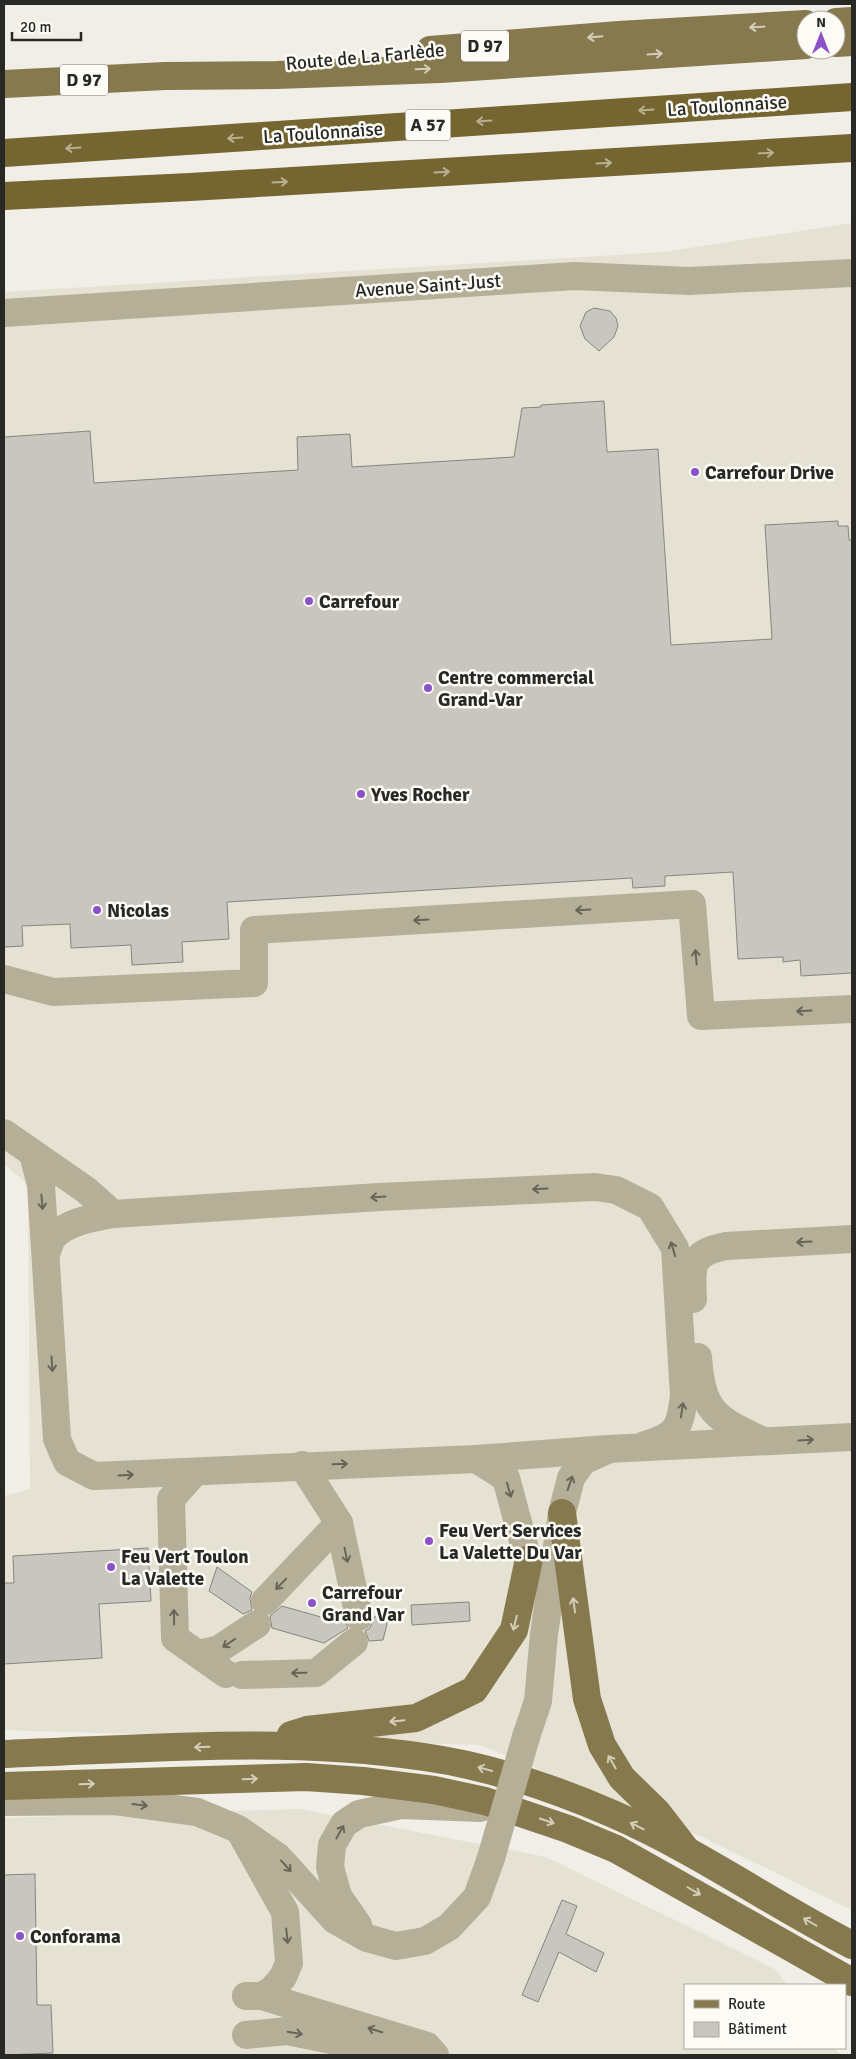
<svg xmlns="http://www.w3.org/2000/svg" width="856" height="2059" font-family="Signika,sans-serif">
	<rect width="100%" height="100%" fill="#f0eee7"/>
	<g fill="#e5e1d3">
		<path d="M852,223v1687l-150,-73 -222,-92 -476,-15v-234l26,-7 -2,-304 -24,-21v-872l660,-40z"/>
		<path d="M300,1809l246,48 229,112 12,16h-102v63h150l6,7h-837v-237z"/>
	</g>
	<g fill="#c8c6bf" stroke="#87857f">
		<path d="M594,308l16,3 6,7 2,8 -4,11 -15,14 -14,-12 -5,-13 6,-14z"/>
		<path d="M604,401l3,51 51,-3 13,196 101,-6 -7,-114 73,-4v5h10l1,14h3v433l-51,3 -1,-16 -17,2v-5l-45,2 -5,-87 -68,4v10l-32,2 -1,-10 -405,24 2,37 -47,3 1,20 -51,3 -1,-20 -60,3 -1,-24 -48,2 1,20 -19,1v-510l86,-6 4,52 204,-13 -1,-33 53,-3 2,33 162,-10 8,-49 19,-1v-2z"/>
		<path d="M148,1548l3,53 -52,3 3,54 -98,6v-81h10l-1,-27z"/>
		<path d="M217,1567l35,25 -2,6 2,12 -9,4 -34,-23z"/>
		<path d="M469,1602l1,19 -58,4 -1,-20z"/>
		<path d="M282,1606l46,13 15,-1 5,10 -24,15 -52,-15 -2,-12z"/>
		<path d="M389,1616l-6,24 -14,1 -4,-10 5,-3 4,-11z"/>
		<path d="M35,1874l2,131h14l2,48 -49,2v-180z"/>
		<path d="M562,1900l15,6 -11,28 38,19 -8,19 -37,-20 -21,50 -16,-7z"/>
	</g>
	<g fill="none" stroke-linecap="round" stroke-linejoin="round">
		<g stroke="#b6af97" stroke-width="28">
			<path d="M4,313l571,-37 114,5 163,-8"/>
			<path d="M4,979l49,13 201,-9v-53l438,-26 9,112 151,-7"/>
			<path d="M4,1133l82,57 27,24 267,-17 215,-10 21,3 34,17 25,41 9,148c-4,32 -7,40 -39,49"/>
			<path d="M33,1154l8,31 16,254 10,23 27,14 382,-17 132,-10 244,-12"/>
			<path d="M46,1254c2,-5 4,-14 8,-18 15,-15 39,-18 59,-22"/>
			<path d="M693,1299c-2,-33 -3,-46 33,-53l126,-7"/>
			<path d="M698,1357c4,55 17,61 63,83"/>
			<path d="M476,1459l30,19 28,104"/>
			<path d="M302,1465l37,58 20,94"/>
			<path d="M195,1472l-24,27 4,139 51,36"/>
			<path d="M265,1601l74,-78"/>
			<path d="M198,1654l21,-5 38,-25"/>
			<path d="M242,1675l74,-2 38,-31"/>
			<path d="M526,1737l12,-36 6,-67 18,-121 9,-35 12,-17 24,-11"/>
			<path d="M4,1802l111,-1 82,11 41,17 40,28 57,63 32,18 29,8 29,-5 24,-14 28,-30 14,-39"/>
			<path d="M242,1835l43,77 4,51 -6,14 -11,13 -10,6"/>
			<path d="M358,1925l-20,-29 -8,-29 2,-22 12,-21 15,-10 42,-9 79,3"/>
			<path d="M246,1996h16l165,50 8,9"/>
			<path d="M246,2035l41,-4 113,23"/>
		</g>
		<g stroke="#86794d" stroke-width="28">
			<path d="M836,22l16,-1"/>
			<path d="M836,43l16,-1"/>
			<path d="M430,50l189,-15 187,-11"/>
			<path d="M4,84l161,-8 112,-1 163,-6 366,-24"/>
			<path d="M562,1513l25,186 15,46 20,33 35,34 27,35"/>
			<path d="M291,1735l16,-5 109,-12 58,-28 40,-60 15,-71"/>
			<path d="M4,1754c140,-5 281,-18 420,3 65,9 129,31 189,57 83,36 159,90 239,131"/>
			<path d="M4,1786l302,-9 57,4 71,9 51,11 83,28 48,20 236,133"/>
		</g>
		<g stroke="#756530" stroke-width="28">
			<path d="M4,153l848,-56"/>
			<path d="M4,196l186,-9 662,-39"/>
		</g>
		<path stroke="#b6af97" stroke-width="28" d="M491,1858l35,-121"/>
	</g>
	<defs><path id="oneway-shaft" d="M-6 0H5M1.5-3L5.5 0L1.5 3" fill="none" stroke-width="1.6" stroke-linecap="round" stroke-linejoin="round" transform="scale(1.25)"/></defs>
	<g stroke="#d3ceba">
		<use href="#oneway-shaft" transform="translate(757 27) rotate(177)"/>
		<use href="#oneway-shaft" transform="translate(595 37) rotate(175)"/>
		<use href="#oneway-shaft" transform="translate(655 54) rotate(-4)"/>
		<use href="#oneway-shaft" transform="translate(423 69) rotate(-2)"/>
		<use href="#oneway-shaft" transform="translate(574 1605) rotate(-98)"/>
		<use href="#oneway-shaft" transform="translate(515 1623) rotate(104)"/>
		<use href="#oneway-shaft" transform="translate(397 1721) rotate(174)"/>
		<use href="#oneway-shaft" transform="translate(202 1747) rotate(178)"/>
		<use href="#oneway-shaft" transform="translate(612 1762) rotate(-120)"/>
		<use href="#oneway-shaft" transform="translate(485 1769) rotate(-165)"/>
		<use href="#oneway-shaft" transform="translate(250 1779) rotate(-2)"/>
		<use href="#oneway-shaft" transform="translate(87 1784) rotate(-2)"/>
		<use href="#oneway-shaft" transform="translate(547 1821) rotate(19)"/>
		<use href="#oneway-shaft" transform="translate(637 1826) rotate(-153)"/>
		<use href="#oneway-shaft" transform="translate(694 1891) rotate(30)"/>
		<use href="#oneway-shaft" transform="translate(810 1922) rotate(-150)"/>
	</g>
	<g stroke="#b9b092">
		<use href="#oneway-shaft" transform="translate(646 110) rotate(176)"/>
		<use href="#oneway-shaft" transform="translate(484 121) rotate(176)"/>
		<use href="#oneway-shaft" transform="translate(235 138) rotate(176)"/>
		<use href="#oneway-shaft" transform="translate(73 148) rotate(176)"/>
		<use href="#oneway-shaft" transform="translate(766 153) rotate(-3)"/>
		<use href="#oneway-shaft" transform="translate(604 163) rotate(-3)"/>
		<use href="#oneway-shaft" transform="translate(442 172) rotate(-3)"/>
		<use href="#oneway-shaft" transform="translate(280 182) rotate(-3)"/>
	</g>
	<g stroke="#686558">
		<use href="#oneway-shaft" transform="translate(583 910) rotate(177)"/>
		<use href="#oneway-shaft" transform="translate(421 920) rotate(177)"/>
		<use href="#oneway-shaft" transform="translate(696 957) rotate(-95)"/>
		<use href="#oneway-shaft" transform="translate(804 1011) rotate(177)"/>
		<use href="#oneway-shaft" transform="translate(540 1189) rotate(177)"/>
		<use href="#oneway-shaft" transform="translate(378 1197) rotate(176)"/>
		<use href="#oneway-shaft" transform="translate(42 1202) rotate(85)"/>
		<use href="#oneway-shaft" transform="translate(804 1242) rotate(177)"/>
		<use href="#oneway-shaft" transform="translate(673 1249) rotate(-107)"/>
		<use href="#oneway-shaft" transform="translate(52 1364) rotate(86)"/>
		<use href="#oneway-shaft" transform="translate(682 1410) rotate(-82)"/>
		<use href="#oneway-shaft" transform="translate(806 1440) rotate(-3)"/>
		<use href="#oneway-shaft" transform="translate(340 1464) rotate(-2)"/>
		<use href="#oneway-shaft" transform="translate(126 1475) rotate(-3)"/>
		<use href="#oneway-shaft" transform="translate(570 1483) rotate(-71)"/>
		<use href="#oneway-shaft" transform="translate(509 1490) rotate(74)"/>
		<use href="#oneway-shaft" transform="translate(346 1555) rotate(78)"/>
		<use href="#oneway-shaft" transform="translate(281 1584) rotate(134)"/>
		<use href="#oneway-shaft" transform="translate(174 1617) rotate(-91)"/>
		<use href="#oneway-shaft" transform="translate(229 1643) rotate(146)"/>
		<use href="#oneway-shaft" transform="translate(299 1673) rotate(179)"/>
		<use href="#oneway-shaft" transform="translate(140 1805) rotate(7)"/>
		<use href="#oneway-shaft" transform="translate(340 1832) rotate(-60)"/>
		<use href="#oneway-shaft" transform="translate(286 1866) rotate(48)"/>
		<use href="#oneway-shaft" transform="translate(287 1936) rotate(84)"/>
		<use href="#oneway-shaft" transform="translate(375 2030) rotate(-163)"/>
		<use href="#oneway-shaft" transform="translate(295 2033) rotate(10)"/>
	</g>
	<g fill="#8a51c8" stroke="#fdfbf5" stroke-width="2">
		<circle cx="695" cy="472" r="5"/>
		<circle cx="309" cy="601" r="5"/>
		<circle cx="428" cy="688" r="5"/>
		<circle cx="361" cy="794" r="5"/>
		<circle cx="97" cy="910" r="5"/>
		<circle cx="429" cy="1541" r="5"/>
		<circle cx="111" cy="1567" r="5"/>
		<circle cx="312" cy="1603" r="5"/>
		<circle cx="20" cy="1936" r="5"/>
	</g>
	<g text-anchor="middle" stroke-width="5" stroke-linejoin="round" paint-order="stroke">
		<g fill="#fdfbf5" stroke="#686763" stroke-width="1">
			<rect x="461" y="30.5" width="48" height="31" rx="4"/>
			<rect x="60" y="64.5" width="48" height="31" rx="4"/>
			<rect x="405.5" y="109.5" width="45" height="31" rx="4"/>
		</g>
		<g font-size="18" font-weight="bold" fill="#282825">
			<text x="485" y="52">D 97</text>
			<text x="84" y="86">D 97</text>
			<text x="428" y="131">A 57</text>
		</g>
		<g font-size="19" fill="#282825" stroke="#fdfbf5">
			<text transform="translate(365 56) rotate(-5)" y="7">Route de La Farlède</text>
			<text transform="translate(727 105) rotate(-4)" y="7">La Toulonnaise</text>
			<text transform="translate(323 132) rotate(-4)" y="7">La Toulonnaise</text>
			<text transform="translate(428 285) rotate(-4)" y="7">Avenue Saint-Just</text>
		</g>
		<g font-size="19" font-weight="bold" fill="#282825" stroke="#fdfbf5" text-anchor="start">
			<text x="705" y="479">Carrefour Drive</text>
			<text x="319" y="608">Carrefour</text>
			<text x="438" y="684">Centre commercial<tspan x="438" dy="22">Grand-Var</tspan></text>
			<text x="371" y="801">Yves Rocher</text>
			<text x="107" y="917">Nicolas</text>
			<text x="439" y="1537">Feu Vert Services<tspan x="439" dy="22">La Valette Du Var</tspan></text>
			<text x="121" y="1563">Feu Vert Toulon<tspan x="121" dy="22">La Valette</tspan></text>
			<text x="322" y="1599">Carrefour<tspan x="322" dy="22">Grand Var</tspan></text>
			<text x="30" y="1943">Conforama</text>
		</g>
	</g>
	<rect width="856" height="2059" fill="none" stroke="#282825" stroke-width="10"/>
	<rect x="684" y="1984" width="162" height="65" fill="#fdfbf5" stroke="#a8a7a2"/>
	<rect x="694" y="2000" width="25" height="8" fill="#86794d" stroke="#a8a7a2"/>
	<text x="728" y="2009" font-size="15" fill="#282825">Route</text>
	<rect x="694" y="2022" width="25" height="15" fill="#c8c6bf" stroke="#a8a7a2"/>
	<text x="728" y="2034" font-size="15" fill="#282825">Bâtiment</text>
	<g transform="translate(821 35)"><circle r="24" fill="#fdfbf5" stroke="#a8a7a2"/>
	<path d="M0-4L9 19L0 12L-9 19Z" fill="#8a51c8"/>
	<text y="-8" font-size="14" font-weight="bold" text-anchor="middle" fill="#282825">N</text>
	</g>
	<path d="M12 32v8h69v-8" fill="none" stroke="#282825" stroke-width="2.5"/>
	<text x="20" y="32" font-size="15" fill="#282825" stroke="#fdfbf5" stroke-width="4" paint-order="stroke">20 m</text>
</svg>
